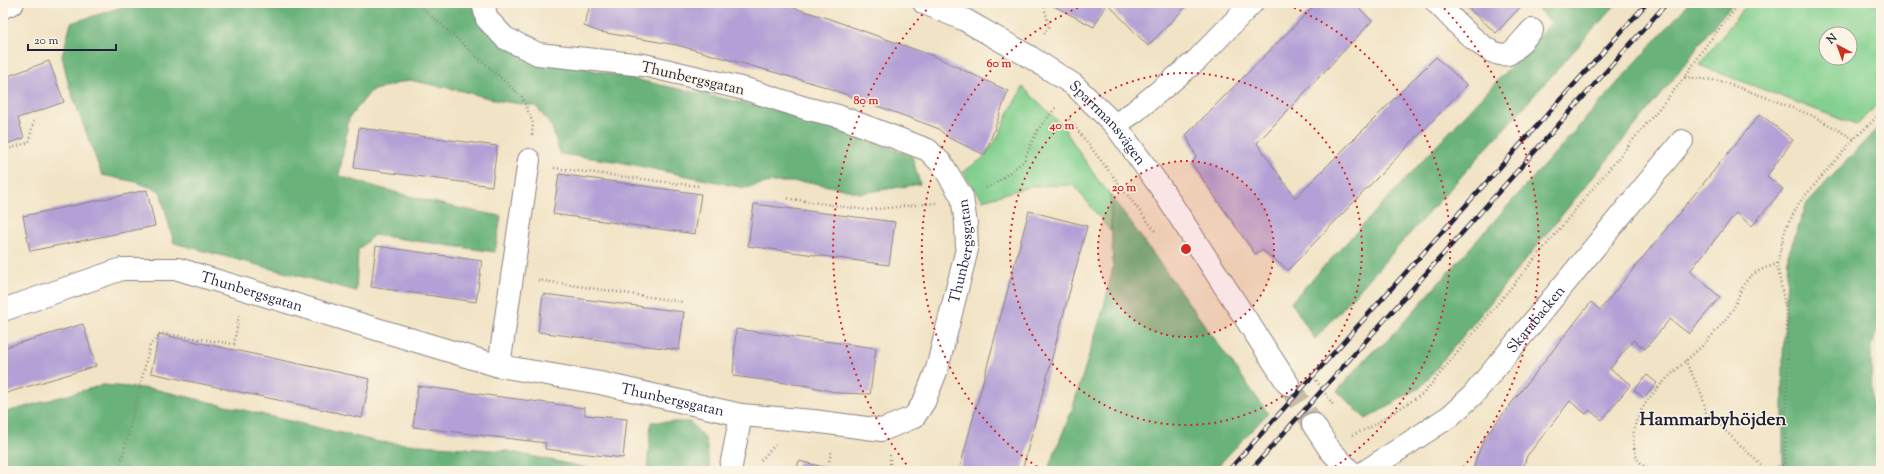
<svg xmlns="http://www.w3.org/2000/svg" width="1884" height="474" font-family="'Sorts Mill Goudy',serif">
	<rect width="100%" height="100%" fill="#fcf5e5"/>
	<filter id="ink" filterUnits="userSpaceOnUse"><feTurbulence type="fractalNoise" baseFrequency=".025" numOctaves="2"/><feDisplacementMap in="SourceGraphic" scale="8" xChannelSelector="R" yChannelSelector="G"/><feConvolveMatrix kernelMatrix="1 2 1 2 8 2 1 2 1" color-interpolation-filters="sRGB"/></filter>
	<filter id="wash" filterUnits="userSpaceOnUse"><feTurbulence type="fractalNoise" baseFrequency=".012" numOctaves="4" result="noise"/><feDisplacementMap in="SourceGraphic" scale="16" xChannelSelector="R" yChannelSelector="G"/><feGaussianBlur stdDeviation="0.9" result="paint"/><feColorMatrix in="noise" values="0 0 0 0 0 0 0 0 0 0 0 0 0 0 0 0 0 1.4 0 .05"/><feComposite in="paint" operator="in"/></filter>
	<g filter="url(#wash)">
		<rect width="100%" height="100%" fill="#f1e3c5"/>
		<g fill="#82d08f" stroke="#527965" fill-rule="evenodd">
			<path d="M1748,3h133v98l-25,24 -157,-60zM1826,34h24v24h-24z"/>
			<path d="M1023,87l38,37 36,55 13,15 1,38 -37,-47 -42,1 -49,14 -20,-28 19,-13 15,-20 12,-27z"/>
		</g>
		<g fill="#69b27a" stroke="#466a5a">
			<path d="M135,3h338l30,24 89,43 211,46 109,40 8,28 -59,9 -51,-11h-40l-25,6 -130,-27 -55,-7 -8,-27 -16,-21 -36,-5 -42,-11 -49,-10 -38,11 -22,27 -10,58c54,16 106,31 162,40l-6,36 -121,-17 -16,15 -2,41 -182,-48 -14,-52 -24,-9 -34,-7 -33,-89 -7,-30 9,-33z"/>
			<path d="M1532,3h85l-302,336 -24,-37 260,-279z"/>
			<path d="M1689,3h44l-31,37 -14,21 -266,325 -56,33 -29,-28 35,-39 14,-10z"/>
			<path d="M1881,124v198l-10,23 1,62 9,35v29h-97l-1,-6v-108l5,-102 19,-52z"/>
			<path d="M1110,194l158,219 -55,58h-166l25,-61 32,-104 9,-39z"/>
			<path d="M103,385l51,4 225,53 128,9 95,20h-599v-58z"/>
			<path d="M651,422h39l16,18 4,31h-63z"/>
		</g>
		<g id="blocks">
			<g fill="#b4a0d6">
				<path d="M591,3h186l50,15 109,39 72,34 -23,64 -36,-17 -12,-10 -114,-42 -146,-41 -77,-13 -16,-6z"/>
				<path d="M1048,3h141l-41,43 -41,-43 -13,24z"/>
				<path d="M1317,3h37l18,18 -115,122 38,55 141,-141 31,28 -179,185 -26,-20 -7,4 -63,-90 4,-8 -10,-21z"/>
				<path d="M1463,3h61l-28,30z"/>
				<path d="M49,61l15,41 -46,16 6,20 -21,7v-67z"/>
				<path d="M1760,114l33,26 -26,36 16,13 -31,37 -16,-13 -46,58 30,26 -31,37 -19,-15 -25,30 -12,-9 -23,29 21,15 -29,36 -13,-10 -3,4 -16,-13 -43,55 -5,15h-49l3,-12 9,-22 106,-135 9,8z"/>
				<path d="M359,128l138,18 -5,40 -138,-18z"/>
				<path d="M559,174l142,20 -6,40 -142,-20z"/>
				<path d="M147,190l8,36 -125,25 -7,-35z"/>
				<path d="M754,204l141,18 -6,43 -141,-19z"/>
				<path d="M1029,211l58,15 -65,245h-47l-15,-4z"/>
				<path d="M376,246l106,15 -6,41 -105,-15z"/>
				<path d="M543,294l141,18 -5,38 -141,-18z"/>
				<path d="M83,324l13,42 -93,28v-46z"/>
				<path d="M736,329l140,19 -6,46 -31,-1 -30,-7 -76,-10z"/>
				<path d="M159,334l211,45 -8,39 -211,-45z"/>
				<path d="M1647,375l10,8 -13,15 -10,-8z"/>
				<path d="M418,386l167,22v7l42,4 -4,39 -78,-9 1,-6 -133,-16z"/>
				<path d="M799,461l37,9v1h-40z"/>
			</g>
		</g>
	</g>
	<g filter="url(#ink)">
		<use href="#blocks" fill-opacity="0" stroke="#8a8280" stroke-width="1"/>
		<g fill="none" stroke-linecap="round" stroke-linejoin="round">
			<path stroke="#c8bca9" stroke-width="22" stroke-dasharray="22 11" stroke-linecap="butt" d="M1288,384l25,40"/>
			<defs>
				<g id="minor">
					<path id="s1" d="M924,3l41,17 65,37 44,28 41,40 46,63 127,196"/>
					<path d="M1437,3c14,13 50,57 71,51 6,-2 19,-19 24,-24"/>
					<path d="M3,7l10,-4"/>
					<path d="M1115,125l19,-13 63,-52 55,-57"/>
					<path id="s2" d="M3,310l119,-41h56l321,97 101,17 141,32 72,6 69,9 32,-13 10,-15 13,-33 30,-120 -1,-25 -4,-27 -20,-33 -14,-14 -90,-34 -33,-8 -56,-18 -105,-25 -106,-11 -33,-16 -18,-19 -4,-16"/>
					<path d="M499,366l30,-206"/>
					<path d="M1313,424l17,26 20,21"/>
					<path d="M730,471l11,-56"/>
					<path id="s3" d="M1366,471l84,-55 23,-21 209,-254"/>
				</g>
			</defs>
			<use href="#minor" stroke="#8a8280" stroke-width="24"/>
			<g stroke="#8a8280" stroke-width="2.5" stroke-dasharray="1 3" stroke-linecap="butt">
				<path d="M417,3l105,94 11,26 -1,12"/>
				<path d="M1043,3l6,23 -5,8"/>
				<path d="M1685,77l35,4 48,17 45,18 41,23 27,-26"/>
				<path d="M1069,119l86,112"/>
				<path d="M3,151l26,-9 5,-23"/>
				<path d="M554,168l144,18"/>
				<path d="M986,188l9,-4 29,-23 13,-30 20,-25"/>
				<path d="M784,198l83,12 69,-7"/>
				<path d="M538,280l145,22"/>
				<path d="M1685,360l17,35 4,17 60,58"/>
				<path d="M1314,377l20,29"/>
				<path d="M1352,435l17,-7 55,-35 261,-316 22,-33 33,-41"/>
				<path d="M890,455v16"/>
				<path d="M761,460l14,-15"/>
				<path d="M829,461l3,-11"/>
				<path d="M119,471l31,-126 10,-12 74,11 5,-29"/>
				<path d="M1650,471c-4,-4 -11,-8 -13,-13 -19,-49 40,-86 69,-116 9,-10 20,-22 27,-33 6,-11 9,-27 19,-34 8,-6 17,-8 25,-11"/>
				<path d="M1715,471l6,-2 45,1 17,-5"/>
				<path d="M1784,471l4,-124 -2,-36 -9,-47 8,-34 14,-27 55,-64"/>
			</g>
			<use href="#minor" stroke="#fff" stroke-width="22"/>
			<defs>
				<g id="rail">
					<path d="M1228,471l419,-468"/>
					<path d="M1250,471l417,-468"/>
				</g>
			</defs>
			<use href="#rail" stroke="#22223b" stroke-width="4.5"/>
			<use href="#rail" stroke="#fcf5e5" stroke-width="3" stroke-dasharray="9" stroke-linecap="butt"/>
		</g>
	</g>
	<circle cx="1186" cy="249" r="88" fill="#d62828" fill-opacity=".12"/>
	<g fill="none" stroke="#d62828" stroke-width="2" stroke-dasharray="2 4">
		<circle cx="1186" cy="249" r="88"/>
		<circle cx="1186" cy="249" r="176"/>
		<path d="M1042 470A264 264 0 0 1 1089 3M1283 3A264 264 0 0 1 1330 470"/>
		<path d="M910 469A353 353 0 0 1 932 4M1440 4A353 353 0 0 1 1462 469"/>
	</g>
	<g text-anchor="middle" stroke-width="3" stroke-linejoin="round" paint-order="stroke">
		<g font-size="15" fill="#22223b" stroke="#fcf5e5">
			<text transform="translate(693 78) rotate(13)" y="5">Thunbergsgatan</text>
			<text dy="5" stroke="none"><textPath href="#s1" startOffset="222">Sparrmansvägen</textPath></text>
			<text dy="5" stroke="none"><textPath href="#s2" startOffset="1115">Thunbergsgatan</textPath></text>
			<text dy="5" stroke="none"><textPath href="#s2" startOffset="259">Thunbergsgatan</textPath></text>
			<text dy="5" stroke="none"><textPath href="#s3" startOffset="230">Skarabacken</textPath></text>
			<text dy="5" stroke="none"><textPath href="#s2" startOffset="694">Thunbergsgatan</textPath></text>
		</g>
		<g font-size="19" font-weight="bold" fill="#22223b" stroke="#fcf5e5">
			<text x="1713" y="425">Hammarbyhöjden</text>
		</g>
	</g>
	<circle cx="1186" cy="249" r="6" fill="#d62828" stroke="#fcf5e5" stroke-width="2"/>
	<g font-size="12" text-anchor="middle" font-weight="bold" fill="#d62828" stroke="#fcf5e5" stroke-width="3" stroke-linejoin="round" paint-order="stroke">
		<text x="999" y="67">60 m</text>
		<text x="866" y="104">80 m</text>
		<text x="1062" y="129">40 m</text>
		<text x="1124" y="191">20 m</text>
	</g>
	<rect width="1884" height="474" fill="none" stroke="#fcf5e5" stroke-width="16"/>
	<g transform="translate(1838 46) rotate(319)"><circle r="19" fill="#fcf5e5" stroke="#a5a1a1"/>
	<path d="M0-3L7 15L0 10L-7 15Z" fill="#c8321e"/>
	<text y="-6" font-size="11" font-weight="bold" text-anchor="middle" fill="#22223b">N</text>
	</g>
	<path d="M28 44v6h88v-6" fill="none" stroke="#22223b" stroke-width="2"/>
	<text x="34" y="44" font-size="12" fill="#22223b" stroke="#fcf5e5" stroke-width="3" paint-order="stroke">20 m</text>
</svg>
